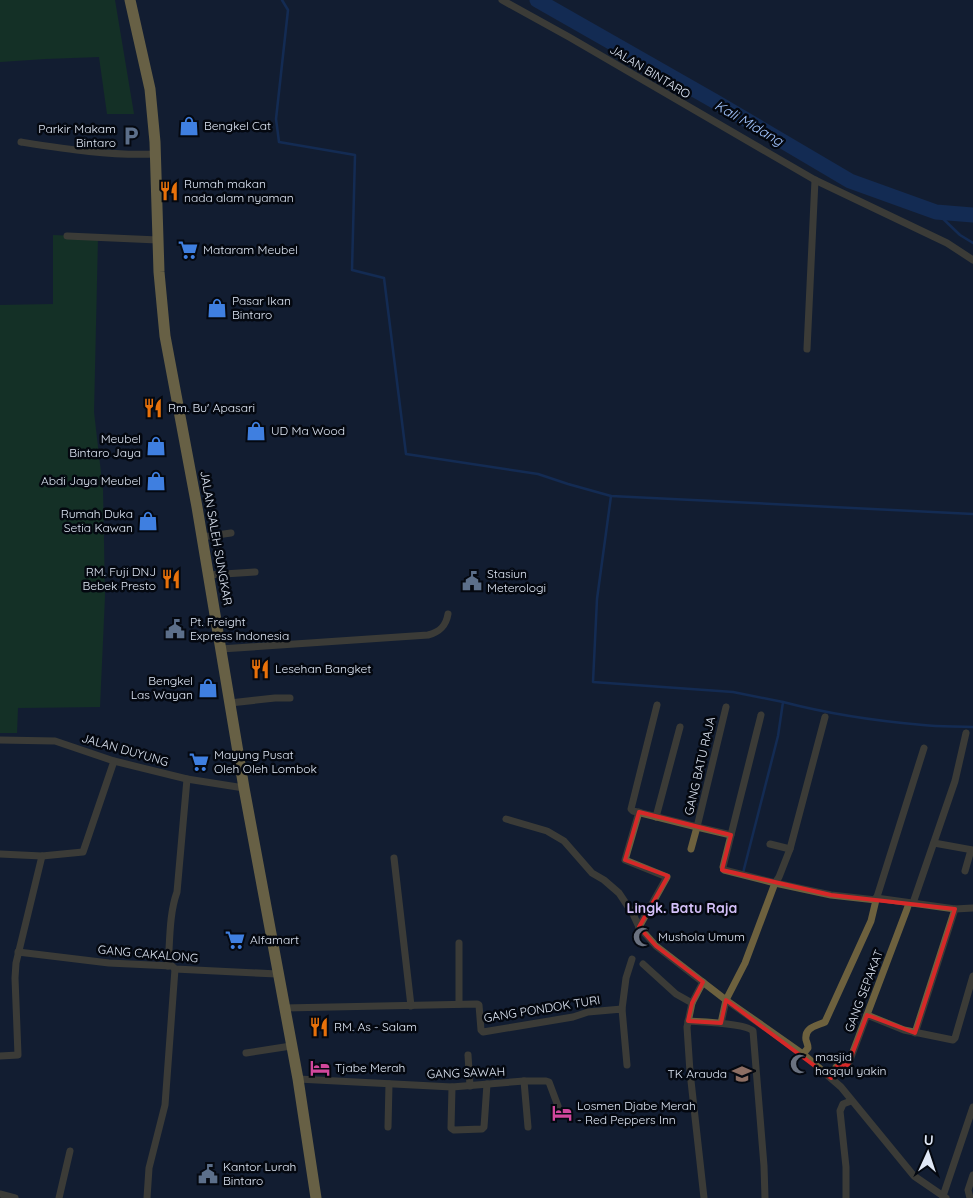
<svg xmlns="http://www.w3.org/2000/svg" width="973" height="1198" font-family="Quicksand,sans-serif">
	<rect width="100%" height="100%" fill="#131e31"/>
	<g fill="#174719">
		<path d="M0,0h115l19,114h-27l-8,-57 -54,2 -45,3z"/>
		<path d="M53,235l45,2 -4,175 9,78 2,106 -5,111 -82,1 -1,25h-17v-428l53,-1z"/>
	</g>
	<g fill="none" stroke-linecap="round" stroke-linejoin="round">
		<g stroke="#153c7c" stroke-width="2.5">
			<path d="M282,0l6,10 -12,109 3,23 76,13 -3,115 32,8 22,176 132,20 30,10 43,12 362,18"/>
			<path d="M936,212l24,23 13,8"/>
			<path d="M611,496l-14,103 -4,83 140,10 50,10 -5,34 -35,137"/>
			<path d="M783,702c46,12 93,19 140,23 17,2 33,1 50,2"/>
		</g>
		<path stroke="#153c7c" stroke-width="15" d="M537,0l179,102 134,79 86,31 37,3"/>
		<g stroke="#6d613e" stroke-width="7">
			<path d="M502,0l67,37 246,143 132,63 26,17"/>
			<path d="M21,142c45,7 89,14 135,12"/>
			<path d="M67,236l91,4"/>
			<path d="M807,349l8,-169"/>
			<path d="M202,537l29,-4"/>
			<path d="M208,575l47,-3"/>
			<path d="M221,649l207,-14c12,-3 18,-9 20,-21"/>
			<path d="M230,703l45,-5h15"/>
			<path d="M657,705l-26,104 2,2 64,16 -6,22"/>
			<path d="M726,707l-29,120 34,8 -8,32 1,3 51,13 56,12 45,5"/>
			<path d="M0,740l55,1 59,20 73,18 57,9"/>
			<path d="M639,812l-14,48 42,17 -28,50"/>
			<path d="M656,817l24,-90"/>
			<path d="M506,819l41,12 17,10 28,32 12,7 15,13 14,21 6,13 17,19 70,54 77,54 38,33 73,89 32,22"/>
			<path d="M731,835l30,-120"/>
			<path d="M934,843l39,7"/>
			<path d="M770,844l20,5"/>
			<path d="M0,854l42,2 41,-4 31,-91"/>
			<path d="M394,858l17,148"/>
			<path d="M965,871l6,-21"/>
			<path d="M876,898l79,11 18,-1"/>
			<path d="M913,903l42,-122 11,-48"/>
			<path d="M18,952l91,11 63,3 3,3 102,5"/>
			<path d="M643,964l33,30 16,9 -5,24 3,45 14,126"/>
			<path d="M168,966c2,-24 1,-52 9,-74l10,-113"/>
			<path d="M692,1003l11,-21"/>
			<path d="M459,1004v-61"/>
			<path d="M284,1008l193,-4 2,1 2,25 2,2 90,-15 15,-5 34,-3 5,56"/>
			<path d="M622,1009l4,-31 6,-19"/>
			<path d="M867,1015l37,15 49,10 2,-2 18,-62"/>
			<path d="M688,1021c13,1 57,2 65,10l11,135 1,32"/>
			<path d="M721,1023l5,-23 19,-37 30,-80 4,-6 11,-28 35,-132"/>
			<path d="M915,1033l40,-124"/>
			<path d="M246,1053l45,-7"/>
			<path d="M803,1054l5,-6c0,-3 -1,-5 -2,-8 -2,-13 11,-14 19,-18l46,-101 5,-21 48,-152"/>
			<path d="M468,1055l2,31"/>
			<path d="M0,1056l18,-1 -3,-77 1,-15 26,-107"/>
			<path d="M831,1078l5,-11 12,-2 59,-156 2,-6"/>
			<path d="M298,1079l154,8 72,-6h22l3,1 9,24"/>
			<path d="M524,1081l4,46"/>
			<path d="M452,1087l-1,41 3,2 28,-1 2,-2 3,-43"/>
			<path d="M388,1127l1,-43"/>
			<path d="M0,1194l15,4"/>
			<path d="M943,1196l30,-89"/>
			<path d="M59,1198l11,-47"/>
			<path d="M147,1198l2,-30 16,-63 10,-136"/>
			<path d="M846,1198v-31l-6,-56 3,-7 8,-3"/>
			<path d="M970,1198l-2,-8 5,-15"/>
		</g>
		<path stroke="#ceb25d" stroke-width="11" d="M130,0l20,89 5,53 4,130 6,64 32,171 47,281 54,291 18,119"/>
	</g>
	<path d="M0 0H973V1198H0ZM639,812l92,23 -9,35 109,25 124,14 -40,124 -48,-18 -19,50 -11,1 -6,12 -105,-78 -5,23 -33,-2 4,-18 11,-21 -47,-36 -17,-19 29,-51 -43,-16z" fill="#131e31" fill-opacity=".55" fill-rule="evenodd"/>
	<path fill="none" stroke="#d62828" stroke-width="4" stroke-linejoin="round" d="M639,812l92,23 -9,35 109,25 124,14 -40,124 -48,-18 -19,50 -11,1 -6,12 -105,-78 -5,23 -33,-2 4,-18 11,-21 -47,-36 -17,-19 29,-51 -43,-16z"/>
	<defs>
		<symbol id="shop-bare" viewBox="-9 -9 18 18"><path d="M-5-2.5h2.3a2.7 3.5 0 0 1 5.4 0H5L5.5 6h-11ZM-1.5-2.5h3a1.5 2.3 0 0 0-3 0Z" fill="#3f7fe0" stroke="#040810" stroke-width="2.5" paint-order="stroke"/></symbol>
		<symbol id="parking-bare" viewBox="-9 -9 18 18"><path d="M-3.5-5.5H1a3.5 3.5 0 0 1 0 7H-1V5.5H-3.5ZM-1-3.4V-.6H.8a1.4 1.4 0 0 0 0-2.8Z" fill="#5c6f8a" stroke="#040810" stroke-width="2.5" paint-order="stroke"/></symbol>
		<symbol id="restaurant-bare" viewBox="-9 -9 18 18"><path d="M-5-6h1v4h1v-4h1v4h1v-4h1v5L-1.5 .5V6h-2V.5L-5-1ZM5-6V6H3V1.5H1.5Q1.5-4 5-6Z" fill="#e8710a" stroke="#040810" stroke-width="2.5" paint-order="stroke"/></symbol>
		<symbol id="supermarket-bare" viewBox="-9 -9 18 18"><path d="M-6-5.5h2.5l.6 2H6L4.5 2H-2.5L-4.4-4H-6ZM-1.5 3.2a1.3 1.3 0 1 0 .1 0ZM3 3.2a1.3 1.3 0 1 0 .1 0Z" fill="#3f7fe0" stroke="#040810" stroke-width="2.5" paint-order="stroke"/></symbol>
		<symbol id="civic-bare" viewBox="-9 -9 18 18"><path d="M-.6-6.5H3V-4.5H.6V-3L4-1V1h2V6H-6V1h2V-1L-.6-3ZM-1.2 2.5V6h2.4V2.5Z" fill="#5c6f8a" stroke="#040810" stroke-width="2.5" paint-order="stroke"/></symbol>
		<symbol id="mosque-bare" viewBox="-9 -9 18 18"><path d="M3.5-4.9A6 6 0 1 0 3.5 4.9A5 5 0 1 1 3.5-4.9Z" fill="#6b7280" stroke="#040810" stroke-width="2.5" paint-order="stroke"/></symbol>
		<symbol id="hotel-bare" viewBox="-9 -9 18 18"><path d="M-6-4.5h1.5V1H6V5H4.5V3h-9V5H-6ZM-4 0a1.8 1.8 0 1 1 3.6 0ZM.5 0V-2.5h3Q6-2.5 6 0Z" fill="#d1479c" stroke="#040810" stroke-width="2.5" paint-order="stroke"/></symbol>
		<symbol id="school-bare" viewBox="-9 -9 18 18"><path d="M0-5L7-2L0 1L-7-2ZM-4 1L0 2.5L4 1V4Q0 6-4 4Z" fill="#8d6e63" stroke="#040810" stroke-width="2.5" paint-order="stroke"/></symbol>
	</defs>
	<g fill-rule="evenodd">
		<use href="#shop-bare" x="175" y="112" width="28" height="28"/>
		<use href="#parking-bare" x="117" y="122" width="28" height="28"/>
		<use href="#restaurant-bare" x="155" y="177" width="28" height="28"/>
		<use href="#supermarket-bare" x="174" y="236" width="28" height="28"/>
		<use href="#shop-bare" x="203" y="294" width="28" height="28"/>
		<use href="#restaurant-bare" x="139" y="394" width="28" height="28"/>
		<use href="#shop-bare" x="242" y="417" width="28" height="28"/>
		<use href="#shop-bare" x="142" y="432" width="28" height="28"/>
		<use href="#shop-bare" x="142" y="467" width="28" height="28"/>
		<use href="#shop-bare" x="134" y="507" width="28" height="28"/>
		<use href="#restaurant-bare" x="157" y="565" width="28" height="28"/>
		<use href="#civic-bare" x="458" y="567" width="28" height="28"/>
		<use href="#civic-bare" x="161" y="615" width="28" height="28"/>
		<use href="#restaurant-bare" x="246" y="655" width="28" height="28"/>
		<use href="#shop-bare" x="194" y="674" width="28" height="28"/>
		<use href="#supermarket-bare" x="185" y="748" width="28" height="28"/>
		<use href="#mosque-bare" x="629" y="923" width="28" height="28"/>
		<use href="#supermarket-bare" x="221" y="926" width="28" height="28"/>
		<use href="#restaurant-bare" x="305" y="1013" width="28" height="28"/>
		<use href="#mosque-bare" x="786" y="1050" width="28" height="28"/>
		<use href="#hotel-bare" x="306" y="1054" width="28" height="28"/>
		<use href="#school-bare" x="728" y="1060" width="28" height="28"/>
		<use href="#hotel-bare" x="548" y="1099" width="28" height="28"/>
		<use href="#civic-bare" x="194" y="1160" width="28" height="28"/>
	</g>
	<g text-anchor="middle" stroke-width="5" stroke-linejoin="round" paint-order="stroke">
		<g font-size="12" fill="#e0e8f6" stroke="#040810">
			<text transform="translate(650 72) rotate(31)" y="4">JALAN BINTARO</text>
			<text transform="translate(216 538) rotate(80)" y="4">JALAN SALEH SUNGKAR</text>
			<text transform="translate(125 750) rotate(16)" y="4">JALAN DUYUNG</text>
			<text transform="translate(700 766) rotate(-77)" y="4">GANG BATU RAJA</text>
			<text transform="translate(148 954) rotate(5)" y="4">GANG CAKALONG</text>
			<text transform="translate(864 991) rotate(-69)" y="4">GANG SEPAKAT</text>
			<text transform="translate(542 1009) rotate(-9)" y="4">GANG PONDOK TURI</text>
			<text transform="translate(466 1073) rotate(-2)" y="4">GANG SAWAH</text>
		</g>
		<g font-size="12" fill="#e0e8f6" stroke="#040810" text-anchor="start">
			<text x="204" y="130">Bengkel Cat</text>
			<text x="116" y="133" text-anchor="end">Parkir Makam<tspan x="116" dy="14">Bintaro</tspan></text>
			<text x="184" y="188">Rumah makan<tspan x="184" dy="14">nada alam nyaman</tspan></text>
			<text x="203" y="254">Mataram Meubel</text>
			<text x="232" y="305">Pasar Ikan<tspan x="232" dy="14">Bintaro</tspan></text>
			<text x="168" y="412">Rm. Bu' Apasari</text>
			<text x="271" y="435">UD Ma Wood</text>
			<text x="141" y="443" text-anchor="end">Meubel<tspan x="141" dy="14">Bintaro Jaya</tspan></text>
			<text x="141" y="485" text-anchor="end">Abdi Jaya Meubel</text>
			<text x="133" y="518" text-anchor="end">Rumah Duka<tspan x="133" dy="14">Setia Kawan</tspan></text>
			<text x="156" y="576" text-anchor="end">RM. Fuji DNJ<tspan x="156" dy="14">Bebek Presto</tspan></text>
			<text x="487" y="578">Stasiun<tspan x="487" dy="14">Meterologi</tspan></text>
			<text x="190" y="626">Pt. Freight<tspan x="190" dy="14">Express Indonesia</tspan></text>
			<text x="275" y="673">Lesehan Bangket</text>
			<text x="193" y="685" text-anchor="end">Bengkel<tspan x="193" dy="14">Las Wayan</tspan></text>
			<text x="214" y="759">Mayung Pusat<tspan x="214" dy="14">Oleh Oleh Lombok</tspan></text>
			<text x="658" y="941">Mushola Umum</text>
			<text x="250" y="944">Alfamart</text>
			<text x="334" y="1031">RM. As - Salam</text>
			<text x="815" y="1061">masjid<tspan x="815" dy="14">haqqul yakin</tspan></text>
			<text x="335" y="1072">Tjabe Merah</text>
			<text x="727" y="1078" text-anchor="end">TK Arauda</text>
			<text x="577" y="1110">Losmen Djabe Merah<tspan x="577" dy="14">- Red Peppers Inn</tspan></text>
			<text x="223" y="1171">Kantor Lurah<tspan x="223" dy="14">Bintaro</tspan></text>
		</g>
		<g font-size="14" font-style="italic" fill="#a0c2fb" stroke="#040810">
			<text transform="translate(749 123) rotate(30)" y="5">Kali Midang</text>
		</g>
		<g font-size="14" font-weight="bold" fill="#d4c0f8" stroke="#040810">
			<text x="682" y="913">Lingk. Batu Raja</text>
		</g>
	</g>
	<g transform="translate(928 1153) rotate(3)" stroke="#040810" stroke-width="4" paint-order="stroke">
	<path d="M0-4L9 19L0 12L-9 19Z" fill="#e0e8f6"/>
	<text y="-8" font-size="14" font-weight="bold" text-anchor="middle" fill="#e0e8f6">U</text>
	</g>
</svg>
